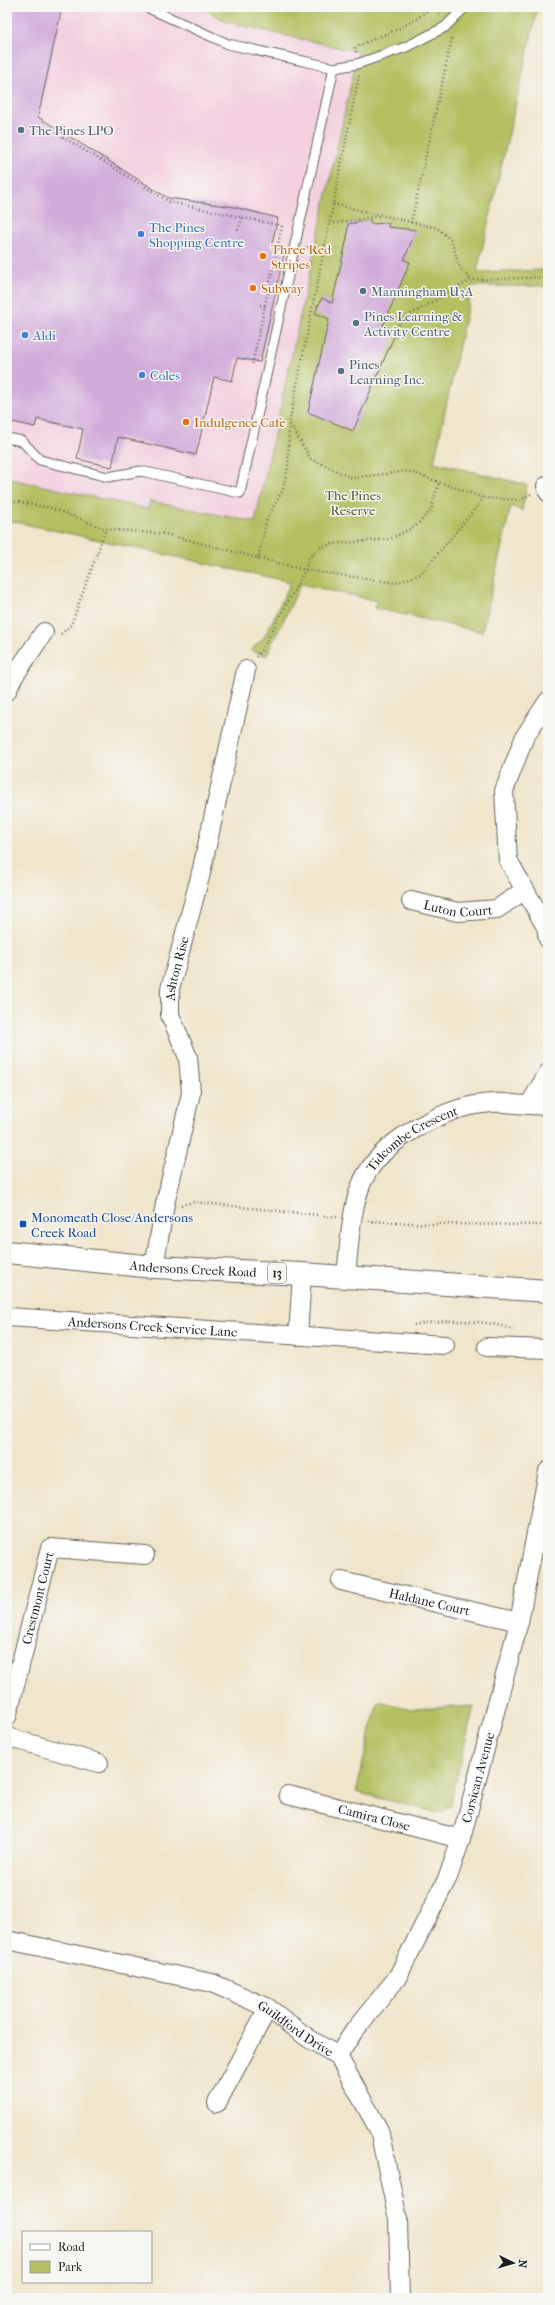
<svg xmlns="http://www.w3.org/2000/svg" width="555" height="2305" font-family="'IM FELL French Canon',serif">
	<rect width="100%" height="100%" fill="#f6f6f2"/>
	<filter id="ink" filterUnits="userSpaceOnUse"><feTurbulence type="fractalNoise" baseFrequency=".025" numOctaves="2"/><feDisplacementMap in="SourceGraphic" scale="8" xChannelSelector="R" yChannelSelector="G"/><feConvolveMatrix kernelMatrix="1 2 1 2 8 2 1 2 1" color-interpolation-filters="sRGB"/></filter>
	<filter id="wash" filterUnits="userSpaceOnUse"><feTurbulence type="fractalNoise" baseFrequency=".012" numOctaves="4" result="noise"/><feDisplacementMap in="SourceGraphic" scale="16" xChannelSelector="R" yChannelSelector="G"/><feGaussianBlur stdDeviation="0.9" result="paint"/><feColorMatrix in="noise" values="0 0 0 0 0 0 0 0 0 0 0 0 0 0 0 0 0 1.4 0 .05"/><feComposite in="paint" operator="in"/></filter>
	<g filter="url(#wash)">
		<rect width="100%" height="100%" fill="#efe5cb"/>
		<path fill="#f3cfdf" d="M7,7h194l26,15 131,30 -103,470 -105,-21 -2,8 -141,-31z"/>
		<g fill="#b3bf61" stroke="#686e3e">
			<path d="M201,7h337l-61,265 71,-2v16h-76l-38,176 93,23 -5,26 -11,-5 -29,126 -107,-24 2,-7 -76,-17 -35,72 -15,-6 14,-14 26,-54 -284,-62v-42l141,31 2,-8 105,21 103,-470 -131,-30z"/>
			<path d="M378,1701l33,8 63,-3 -24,100 -12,7 -82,-21z"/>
		</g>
		<g id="blocks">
			<g fill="#d1abda">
				<path d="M7,7h55l-24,110 130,81 66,9 44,11 -7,29 14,3 -25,112 -23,-4 -5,23 -18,-4 -18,78 -78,-18 -6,30 -35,-8 6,-30 -46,-10 -2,8 -27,-6 4,-15 -5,-1z"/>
				<path d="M370,220l1,4 18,-1 -1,4 28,3 -12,30 6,2 -27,64 13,6 -43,99 -45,-19 21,-93 -14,-6 7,-15 10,5 15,-65 1,-14z"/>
			</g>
		</g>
	</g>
	<g filter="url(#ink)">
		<use href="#blocks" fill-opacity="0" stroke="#666259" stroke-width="1"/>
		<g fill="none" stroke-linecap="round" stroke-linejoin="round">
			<defs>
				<g id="service">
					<path d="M146,7l82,37 106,24 23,-4 49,-17 39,-20 20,-20"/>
					<path d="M7,438l15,3 18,19 68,17 33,-6 99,22 94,-425"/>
				</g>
				<g id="minor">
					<path d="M546,486l2,6"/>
					<path d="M7,691l6,-13 31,-46"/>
					<path d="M548,701l-23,35 -21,55 4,69 38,67 2,12"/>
					<path id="s1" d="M411,901l47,11 39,-3 28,-19"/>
					<path d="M529,1105l19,1"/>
					<path id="s2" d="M154,1267l11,-63 26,-111 -3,-36 -18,-42v-26l30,-112 46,-207"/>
					<path id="s3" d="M346,1277c3,-30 5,-79 21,-104 22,-37 83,-68 125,-70 12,-1 25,2 37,2l19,-32"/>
					<path id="s4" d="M7,1317l438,28"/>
					<path d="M298,1336l4,-62"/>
					<path d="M487,1347l61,2"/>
					<path id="s5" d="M341,1581l178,41"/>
					<path id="s6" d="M7,1717l43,-169 95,7"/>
					<path d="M7,1737l92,26"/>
					<path id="s7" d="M288,1795l173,44"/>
					<path id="s8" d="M7,1940l205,43 56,25 40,30 30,18 41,74 19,89 2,79"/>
					<path id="s9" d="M338,2056l16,-25 43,-53 51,-101 13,-38 58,-217 29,-151"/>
					<path d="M217,2103l51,-95"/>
				</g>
				<g id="primary">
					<path id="s10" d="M7,1252l147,15 148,7 246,17"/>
				</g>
			</defs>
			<use href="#service" stroke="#666259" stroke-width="11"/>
			<use href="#minor" stroke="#666259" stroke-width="20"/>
			<use href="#primary" stroke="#666259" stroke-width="24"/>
			<g stroke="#666259" stroke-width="2.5" stroke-dasharray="1 3" stroke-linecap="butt">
				<path d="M74,7l13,4"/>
				<path d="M436,7l4,9"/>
				<path d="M356,52l-1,-4c23,-13 57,-20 75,-41"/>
				<path d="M45,134l3,-6 122,74 112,24 -30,139"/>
				<path d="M333,204l104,24 14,12 9,28 11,12"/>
				<path d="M411,223l41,-185"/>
				<path d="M330,224l50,-8"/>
				<path d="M238,230l5,-13"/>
				<path d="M307,247l17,2"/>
				<path d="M313,303l5,3"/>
				<path d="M260,305l5,1"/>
				<path d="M394,331l10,-13 67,-38 77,-3"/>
				<path d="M290,424l21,35 41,19 56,-7 76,27"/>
				<path d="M7,500l44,8 55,21 59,5 140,36 91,13 25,-9 63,-76 36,2 11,-6"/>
				<path d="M258,560l9,-42 16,-28 5,-24 1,-42 70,-349"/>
				<path d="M61,634l10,-9 35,-96"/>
				<path d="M256,657l8,-11 41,-76 4,-13 12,-10 11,-3 58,-5 26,-13 15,-16 8,-28"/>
				<path d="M181,1205l13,-3 143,15"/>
				<path d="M368,1221l65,3 115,1"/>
				<path d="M414,1325c26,-6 75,-6 99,5"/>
			</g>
			<use href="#service" stroke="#fff" stroke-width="9"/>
			<use href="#minor" stroke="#fff" stroke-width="18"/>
			<use href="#primary" stroke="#fff" stroke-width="22"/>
		</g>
	</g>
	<g fill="#5c6f8a" stroke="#f6f6f2" stroke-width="1.5">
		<circle cx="21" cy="130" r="4"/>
		<circle cx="363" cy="291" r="4"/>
		<circle cx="356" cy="323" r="4"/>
		<circle cx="341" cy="371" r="4"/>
	</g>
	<g fill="#3f7fe0" stroke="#f6f6f2" stroke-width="1.5">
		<circle cx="141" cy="234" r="4"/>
		<circle cx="25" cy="335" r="4"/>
		<circle cx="142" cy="375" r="4"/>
	</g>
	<g fill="#e8710a" stroke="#f6f6f2" stroke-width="1.5">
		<circle cx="263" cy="256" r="4"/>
		<circle cx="253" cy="288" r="4"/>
		<circle cx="186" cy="422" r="4"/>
	</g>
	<rect fill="#1a4fb4" stroke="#f6f6f2" stroke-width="1.5" x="19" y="1220" width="8" height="8" rx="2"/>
	<g text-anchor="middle" stroke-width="3" stroke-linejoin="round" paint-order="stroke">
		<rect fill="#f6f6f2" stroke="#5d5d5c" stroke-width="1" x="268" y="1263" width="18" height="20" rx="3"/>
		<g font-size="12" font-weight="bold" fill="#1c1c1c">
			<text x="277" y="1277">13</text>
		</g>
		<g font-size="13" fill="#4e5e75" stroke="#f6f6f2" text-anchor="start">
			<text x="29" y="135">The Pines LPO</text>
			<text x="371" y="296">Manningham U3A</text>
			<text x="364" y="321">Pines Learning &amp;<tspan x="364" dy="15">Activity Centre</tspan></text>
			<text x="349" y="369">Pines<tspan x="349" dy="15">Learning Inc.</tspan></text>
		</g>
		<g font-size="13" fill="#366cbe" stroke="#f6f6f2" text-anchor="start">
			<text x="149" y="232">The Pines<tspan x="149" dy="15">Shopping Centre</tspan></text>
			<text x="33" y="340">Aldi</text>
			<text x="150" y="380">Coles</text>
		</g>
		<g font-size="13" fill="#c56008" stroke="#f6f6f2" text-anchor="start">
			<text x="271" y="254">Three Red<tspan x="271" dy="15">Stripes</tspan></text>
			<text x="261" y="293">Subway</text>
			<text x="194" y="427">Indulgence Cafe</text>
		</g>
		<g font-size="13" fill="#515534" stroke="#f6f6f2">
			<text x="353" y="500">The Pines<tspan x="353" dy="15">Reserve</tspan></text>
		</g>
		<g font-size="13" fill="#1c1c1c" stroke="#f6f6f2">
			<text dy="5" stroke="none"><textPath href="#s1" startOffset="48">Luton Court</textPath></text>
			<text dy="5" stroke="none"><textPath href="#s2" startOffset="307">Ashton Rise</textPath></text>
			<text dy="5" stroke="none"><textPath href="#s3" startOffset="165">Tidcombe Crescent</textPath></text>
			<text dy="5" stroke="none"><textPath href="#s10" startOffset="187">Andersons Creek Road</textPath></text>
			<text dy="5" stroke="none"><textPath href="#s4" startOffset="146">Andersons Creek Service Lane</textPath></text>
			<text dy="5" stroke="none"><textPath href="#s6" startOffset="123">Crestmont Court</textPath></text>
			<text dy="5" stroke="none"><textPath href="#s5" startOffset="91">Haldane Court</textPath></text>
			<text dy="5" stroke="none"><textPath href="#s9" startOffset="315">Corsican Avenue</textPath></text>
			<text dy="5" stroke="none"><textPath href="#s7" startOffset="89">Camira Close</textPath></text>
			<text dy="5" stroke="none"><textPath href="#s8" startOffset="305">Guildford Drive</textPath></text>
		</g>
		<g font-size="13" fill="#164399" stroke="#f6f6f2" text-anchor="start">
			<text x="31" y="1222">Monomeath Close/Andersons<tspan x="31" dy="15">Creek Road</tspan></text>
		</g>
	</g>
	<rect width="555" height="2305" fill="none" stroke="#f6f6f2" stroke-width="24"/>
	<rect x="22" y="2231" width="130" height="52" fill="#f6f6f2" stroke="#9f9f9c"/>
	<rect x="30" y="2244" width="20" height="6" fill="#ffffff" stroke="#9f9f9c"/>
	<text x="58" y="2251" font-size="12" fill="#1c1c1c">Road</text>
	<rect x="30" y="2261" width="20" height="12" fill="#b3bf61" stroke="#9f9f9c"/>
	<text x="58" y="2271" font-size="12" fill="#1c1c1c">Park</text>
	<g transform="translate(513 2263) rotate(95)" stroke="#f6f6f2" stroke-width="3" paint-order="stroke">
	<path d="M0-3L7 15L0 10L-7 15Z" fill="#1c1c1c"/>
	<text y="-6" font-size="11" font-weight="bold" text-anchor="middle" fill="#1c1c1c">N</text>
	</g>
</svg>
